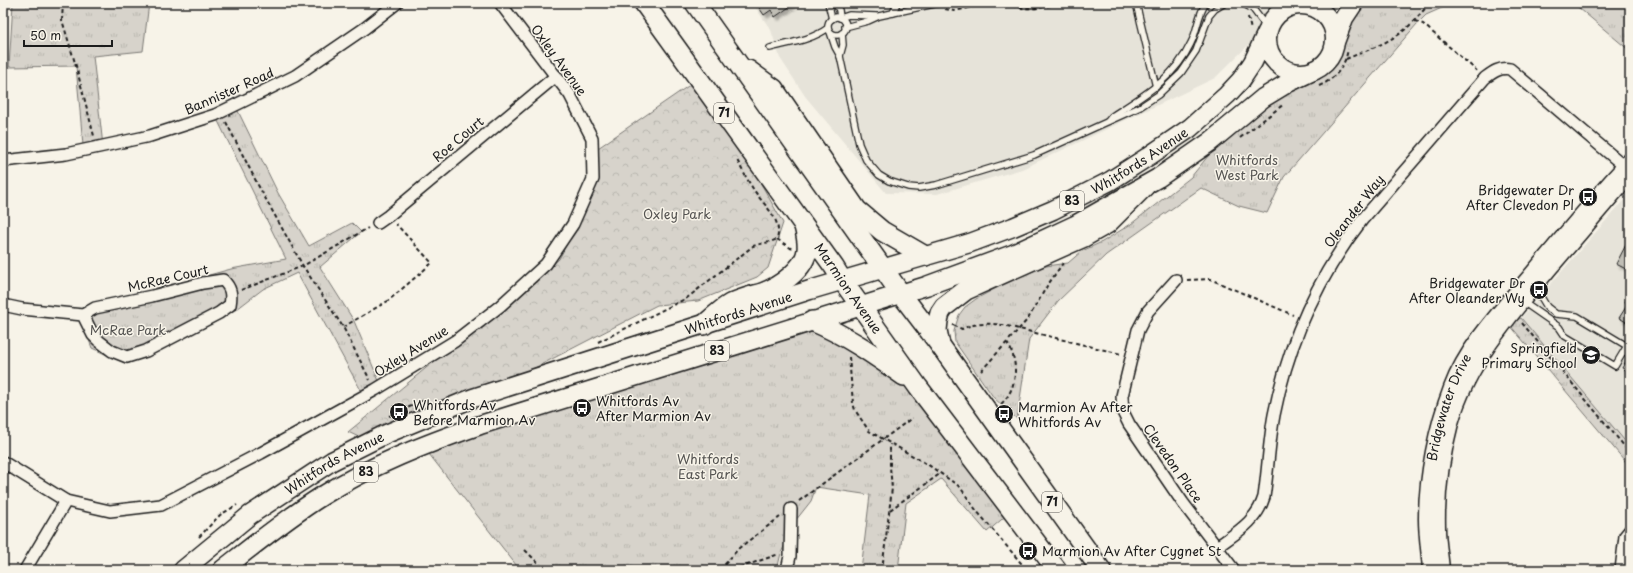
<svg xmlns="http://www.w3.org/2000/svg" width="1633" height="573" font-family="'Playpen Sans',sans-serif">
	<defs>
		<pattern id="forest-crowns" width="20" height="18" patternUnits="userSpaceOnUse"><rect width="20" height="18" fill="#d7d3cb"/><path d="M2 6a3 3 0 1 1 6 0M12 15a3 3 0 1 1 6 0" fill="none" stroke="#b8b5ae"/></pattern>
		<pattern id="park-tufts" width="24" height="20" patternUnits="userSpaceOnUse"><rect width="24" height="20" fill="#d7d3cb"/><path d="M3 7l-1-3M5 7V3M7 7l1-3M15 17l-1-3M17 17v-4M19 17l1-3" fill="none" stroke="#b8b5ae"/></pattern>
		<filter id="shadow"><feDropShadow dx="3.5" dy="3.5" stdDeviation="1" flood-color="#0004"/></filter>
	</defs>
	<rect width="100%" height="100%" fill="#f7f3e8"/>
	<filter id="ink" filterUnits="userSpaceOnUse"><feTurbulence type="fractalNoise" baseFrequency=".025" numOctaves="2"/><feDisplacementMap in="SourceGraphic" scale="8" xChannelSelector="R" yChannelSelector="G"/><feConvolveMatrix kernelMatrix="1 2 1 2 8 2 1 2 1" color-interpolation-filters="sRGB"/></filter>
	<g filter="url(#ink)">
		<g fill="#e6e3d9">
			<path d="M752,3h539l-76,75 -193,91 -85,25 -51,-1 -81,-97 -25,-38 -9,-28z"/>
			<path d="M1630,193v255l-109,-130z"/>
		</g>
		<path fill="url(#forest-crowns)" stroke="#7a7874" d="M694,82l51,73 38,68 -15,45 -11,9 -59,24 -41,4 -144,74 -150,60 -15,-7 211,-173 30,-57 7,-30 2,-24z"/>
		<g fill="url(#park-tufts)" stroke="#7a7874">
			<path d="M13,3h136l-6,48 -50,5 10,90 -20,-1 -7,-79 -67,1z"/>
			<path d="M1363,3h90l-27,12 -9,9 -133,153 -17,36 -28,-7 -38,-18 -95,67 -48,46 -29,38 -12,80 -23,-21 -39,-56 -1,-11 5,-16 6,-8 11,-8 33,-18 37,-15 22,-3 14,-12 20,-9 29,-18 60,-47 48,-59 39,-26 48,-20 16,-21 5,-23z"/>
			<path d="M1573,3h57v48z"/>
			<path d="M237,109l41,84 31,53 43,-23 9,9 -41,35 34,54 25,60 -15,15 -67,-123 -34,16 -26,20 -110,55 -35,-16 -14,-37 153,-42 55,-10 -71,-144z"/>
			<path d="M1521,318l109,129v20l-121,-143z"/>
			<path d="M798,330l28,5 66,40 30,27 86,112 -21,18 -46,-53 -35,24 -8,67h-37l9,-75 -54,-8 -5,14 -15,19 -15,33 -4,17h-257l-102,-130z"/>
		</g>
		<g fill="#c0beb5" stroke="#1c1c1c" filter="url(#shadow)">
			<path d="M756,3h39l-20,14 -4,-7 -7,5z"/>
			<path d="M1630,237v34l-14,-7z"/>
			<path d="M1630,293v12l-5,-3z"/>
			<path d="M1626,307l4,2v15l-11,-6z"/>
			<path d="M1630,354v18l-8,-4z"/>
		</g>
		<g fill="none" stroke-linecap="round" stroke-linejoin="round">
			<defs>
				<g id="service">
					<path d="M828,3l4,16"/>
					<path d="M835,3l4,7 1,8 9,-3 27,1"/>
					<path d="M1136,3l20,84"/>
					<path d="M1242,3l11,6 15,20"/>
					<path d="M1293,3l2,2"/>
					<path d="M893,13l4,-10"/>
					<circle cx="837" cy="26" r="9"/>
					<path d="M845,27l23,-6 11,-5 60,-13"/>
					<path d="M830,32l5,15 5,9 19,88 7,16 13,15 10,6 19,6 11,1 17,-3 98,-30 106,-48 18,-12 23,-22 15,-22 13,-35 6,-7 10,-6"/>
					<path d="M770,48c19,-5 42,-8 58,-20"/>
					<path d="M840,56l3,-11 -1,-12"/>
					<path d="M1108,121l4,-5c31,-20 63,-38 79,-73 7,-13 6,-27 15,-40"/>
					<path d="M1523,302l36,25 6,9 50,30 12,-20 -50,-30 -21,-2 -9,-7 -12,-20"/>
				</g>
				<g id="minor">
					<path d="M3,161l63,-7 84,-18 65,-21 80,-39 70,-48 32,-25"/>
					<path d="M378,223l10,-7 168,-140"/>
					<path d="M1176,280l-28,31 -10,19 -16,66 1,16 6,12 54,79 51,67"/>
					<path d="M3,305l19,4 61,6 12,-7 57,-12 51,-13 20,-3c8,8 9,14 7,25l-11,8 -73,38 -19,6 -15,-6 -13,-10 -6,-6 -10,-20"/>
					<path d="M3,462l63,39 44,10 51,-6 100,-52 114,-63 80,-49 45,-35 46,-42 27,-40 20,-45 -1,-41 -22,-43 -70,-92"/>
					<path d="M1217,547c20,-15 40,-26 47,-50 4,-27 5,-55 10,-82 14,-71 44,-138 88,-195l123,-142c8,-6 15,-11 25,-9l120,102"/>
					<path d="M25,570l41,-69"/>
					<path d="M787,570l3,-14 1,-47"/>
					<path d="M1621,570l4,-34 5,-6"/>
				</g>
				<g id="tertiary">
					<path id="s1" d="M1430,570c-1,-17 -4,-34 -4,-51 0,-43 10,-92 25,-131 15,-41 50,-78 78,-111 33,-40 66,-80 101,-117"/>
					<path d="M1442,570c-1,-14 -4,-28 -4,-42 -1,-35 4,-71 13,-105 17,-61 62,-111 102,-158 26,-30 51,-60 77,-90"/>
				</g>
				<g id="primary">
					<circle cx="1301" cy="39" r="34"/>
					<path d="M1335,42l9,-24 10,-15"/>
					<path id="s2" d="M183,570l67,-55 82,-54 54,-27 87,-36 337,-108 160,-47 43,-16 40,-17 57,-29 39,-25 41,-28 37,-33 14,-15 12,-18 14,-30"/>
					<path d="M222,570c33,-26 65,-52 100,-74 49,-31 104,-52 158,-71l446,-139 87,-32 62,-29 83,-47 52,-36 53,-44 23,-14 29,-14"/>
				</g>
				<g id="trunk">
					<path id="s3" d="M644,3l190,264 8,13 76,107 139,183"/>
					<path d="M695,3l206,291 39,51 161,225"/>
					<path d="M748,70l26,19 83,121 25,21 43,25"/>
					<path d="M812,321c35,15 61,33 92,55"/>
					<path d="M704,325c8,-7 17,-16 26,-21 10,-5 22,-8 32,-11 17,-6 43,-24 45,-43 1,-8 -1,-16 -3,-24"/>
					<path d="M940,345l-3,-15 1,-9 2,-8 4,-6 22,-17 118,-53 23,-13 38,-38"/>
				</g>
			</defs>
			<use href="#service" stroke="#1c1c1c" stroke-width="8"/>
			<use href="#minor" stroke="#1c1c1c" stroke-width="14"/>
			<use href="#tertiary" stroke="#1c1c1c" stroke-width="17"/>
			<use href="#primary" stroke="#1c1c1c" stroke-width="21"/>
			<use href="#trunk" stroke="#1c1c1c" stroke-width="22"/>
			<g stroke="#1c1c1c" stroke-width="2" stroke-dasharray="4 3" stroke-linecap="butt">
				<path d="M63,3l-1,17 14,46 18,70"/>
				<path d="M625,3l5,5"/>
				<path d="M1006,3c21,9 34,5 54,0"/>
				<path d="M945,9l9,2 39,-8"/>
				<path d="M1248,17l3,13"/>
				<path d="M1415,21l8,3 54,47"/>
				<path d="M1346,59c19,-8 40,-15 56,-27 11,-9 19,-19 28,-29"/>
				<path d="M1319,86c16,-7 26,-19 29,-37"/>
				<path d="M226,122l32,63 45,81 40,61 27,53"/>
				<path d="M1240,138l44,-34"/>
				<path d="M777,239l15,10"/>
				<path d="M1187,280l23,-1 83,36"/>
				<path d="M241,290l62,-24 65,-38"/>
				<path d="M1522,323l108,130"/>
				<path d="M953,325l9,4c12,-6 27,-6 41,-4l118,29"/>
				<path d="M343,327l45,-26 44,-38 -36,-39"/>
				<path d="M598,342l89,-44 66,-52c8,-3 17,-3 24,-7 6,-20 -14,-34 -23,-49 -6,-9 -12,-20 -17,-30"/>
				<path d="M849,357l4,46 2,7 14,21 58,33 33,23 16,23 51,60"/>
				<path d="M981,371l47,-52 19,-33 16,-23"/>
				<path d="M1001,404c17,-15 18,-44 6,-61"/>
				<path d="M389,416l36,-16"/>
				<path d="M799,501l113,-83"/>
				<path d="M890,510l51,-37"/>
				<path d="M199,537l21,-22 17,-10"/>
				<path d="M525,550l16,16 10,4"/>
				<path d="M165,570l4,-3"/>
				<path d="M720,570l19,-22 41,-31"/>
				<path d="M733,570l46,-16"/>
				<path d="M882,570l10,-82 -2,-21v-23"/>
			</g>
			<use href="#service" stroke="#f7f3e8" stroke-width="5.5"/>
			<use href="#minor" stroke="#f7f3e8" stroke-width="11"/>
			<use href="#tertiary" stroke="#f7f3e8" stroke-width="14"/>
			<use href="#primary" stroke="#f7f3e8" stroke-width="18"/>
			<use href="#trunk" stroke="#f7f3e8" stroke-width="19"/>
		</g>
	</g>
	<defs>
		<symbol id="bus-disc" viewBox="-11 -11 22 22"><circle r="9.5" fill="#1c1c1c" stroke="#f7f3e8"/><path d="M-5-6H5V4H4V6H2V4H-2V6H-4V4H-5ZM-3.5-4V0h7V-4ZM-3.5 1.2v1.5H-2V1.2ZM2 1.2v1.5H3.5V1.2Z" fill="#fff"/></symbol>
		<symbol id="school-disc" viewBox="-11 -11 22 22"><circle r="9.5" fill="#1c1c1c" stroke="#f7f3e8"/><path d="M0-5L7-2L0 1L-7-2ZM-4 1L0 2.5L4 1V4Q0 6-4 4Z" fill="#fff"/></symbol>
	</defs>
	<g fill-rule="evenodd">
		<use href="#bus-disc" x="1577" y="186" width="22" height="22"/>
		<use href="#bus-disc" x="1528" y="279" width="22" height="22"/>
		<use href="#school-disc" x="1580" y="344" width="22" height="22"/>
		<use href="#bus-disc" x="571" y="397" width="22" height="22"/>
		<use href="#bus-disc" x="388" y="401" width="22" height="22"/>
		<use href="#bus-disc" x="993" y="403" width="22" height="22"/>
		<use href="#bus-disc" x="1017" y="540" width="22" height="22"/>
	</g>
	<g text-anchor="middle" stroke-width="3" stroke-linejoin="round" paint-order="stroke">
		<g fill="#f7f3e8" stroke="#5e5c59" stroke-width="1">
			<rect x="714" y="103" width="20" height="20" rx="3"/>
			<rect x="1060" y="191" width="24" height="20" rx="3"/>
			<rect x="705" y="341" width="24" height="20" rx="3"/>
			<rect x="354" y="462" width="24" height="20" rx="3"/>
			<rect x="1042" y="492" width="20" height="20" rx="3"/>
		</g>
		<g font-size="12" font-weight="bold" fill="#1c1c1c">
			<text x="724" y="117">71</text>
			<text x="1072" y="205">83</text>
			<text x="717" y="355">83</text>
			<text x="366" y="476">83</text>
			<text x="1052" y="506">71</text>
		</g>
		<g font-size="13" fill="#1c1c1c" stroke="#f7f3e8">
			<text transform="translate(559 60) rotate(54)" y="5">Oxley Avenue</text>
			<text transform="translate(229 91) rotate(-24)" y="5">Bannister Road</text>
			<text transform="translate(458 139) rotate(-40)" y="5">Roe Court</text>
			<text dy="5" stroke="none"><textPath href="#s2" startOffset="1049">Whitfords Avenue</textPath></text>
			<text transform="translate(1354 211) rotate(-52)" y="5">Oleander Way</text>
			<text transform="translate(168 278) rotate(-13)" y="5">McRae Court</text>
			<text dy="5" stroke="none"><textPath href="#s3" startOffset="351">Marmion Avenue</textPath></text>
			<text dy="5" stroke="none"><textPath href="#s2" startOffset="618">Whitfords Avenue</textPath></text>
			<text transform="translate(411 351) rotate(-32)" y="5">Oxley Avenue</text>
			<text dy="5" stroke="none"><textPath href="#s1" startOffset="166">Bridgewater Drive</textPath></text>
			<text transform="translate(1173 463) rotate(55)" y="5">Clevedon Place</text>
			<text dy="5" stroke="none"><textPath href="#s2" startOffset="186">Whitfords Avenue</textPath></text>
		</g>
		<g font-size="13" fill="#545351" stroke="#f7f3e8">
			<text x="1247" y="165">Whitfords<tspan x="1247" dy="15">West Park</tspan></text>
			<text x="677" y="219">Oxley Park</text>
			<text x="128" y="335">McRae Park</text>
			<text x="708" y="464">Whitfords<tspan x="708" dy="15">East Park</tspan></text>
		</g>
		<g font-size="13" fill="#1c1c1c" stroke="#f7f3e8" text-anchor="start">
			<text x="1574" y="195" text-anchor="end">Bridgewater Dr<tspan x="1574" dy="15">After Clevedon Pl</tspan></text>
			<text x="1525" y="288" text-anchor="end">Bridgewater Dr<tspan x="1525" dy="15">After Oleander Wy</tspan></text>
			<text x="1577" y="353" text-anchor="end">Springfield<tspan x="1577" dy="15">Primary School</tspan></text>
			<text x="596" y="406">Whitfords Av<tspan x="596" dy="15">After Marmion Av</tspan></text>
			<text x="413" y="410">Whitfords Av<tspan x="413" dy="15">Before Marmion Av</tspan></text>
			<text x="1018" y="412">Marmion Av After<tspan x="1018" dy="15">Whitfords Av</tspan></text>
			<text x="1042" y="556">Marmion Av After Cygnet St</text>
		</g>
	</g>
	<rect width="1633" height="573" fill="none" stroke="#f7f3e8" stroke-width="16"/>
	<rect x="8" y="8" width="1617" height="557" fill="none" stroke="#1c1c1c" stroke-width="1.5" filter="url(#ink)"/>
	<path d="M24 40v6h88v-6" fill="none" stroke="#1c1c1c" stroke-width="2"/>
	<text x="30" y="40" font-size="12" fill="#1c1c1c" stroke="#f7f3e8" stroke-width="3" paint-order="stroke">50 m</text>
</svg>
